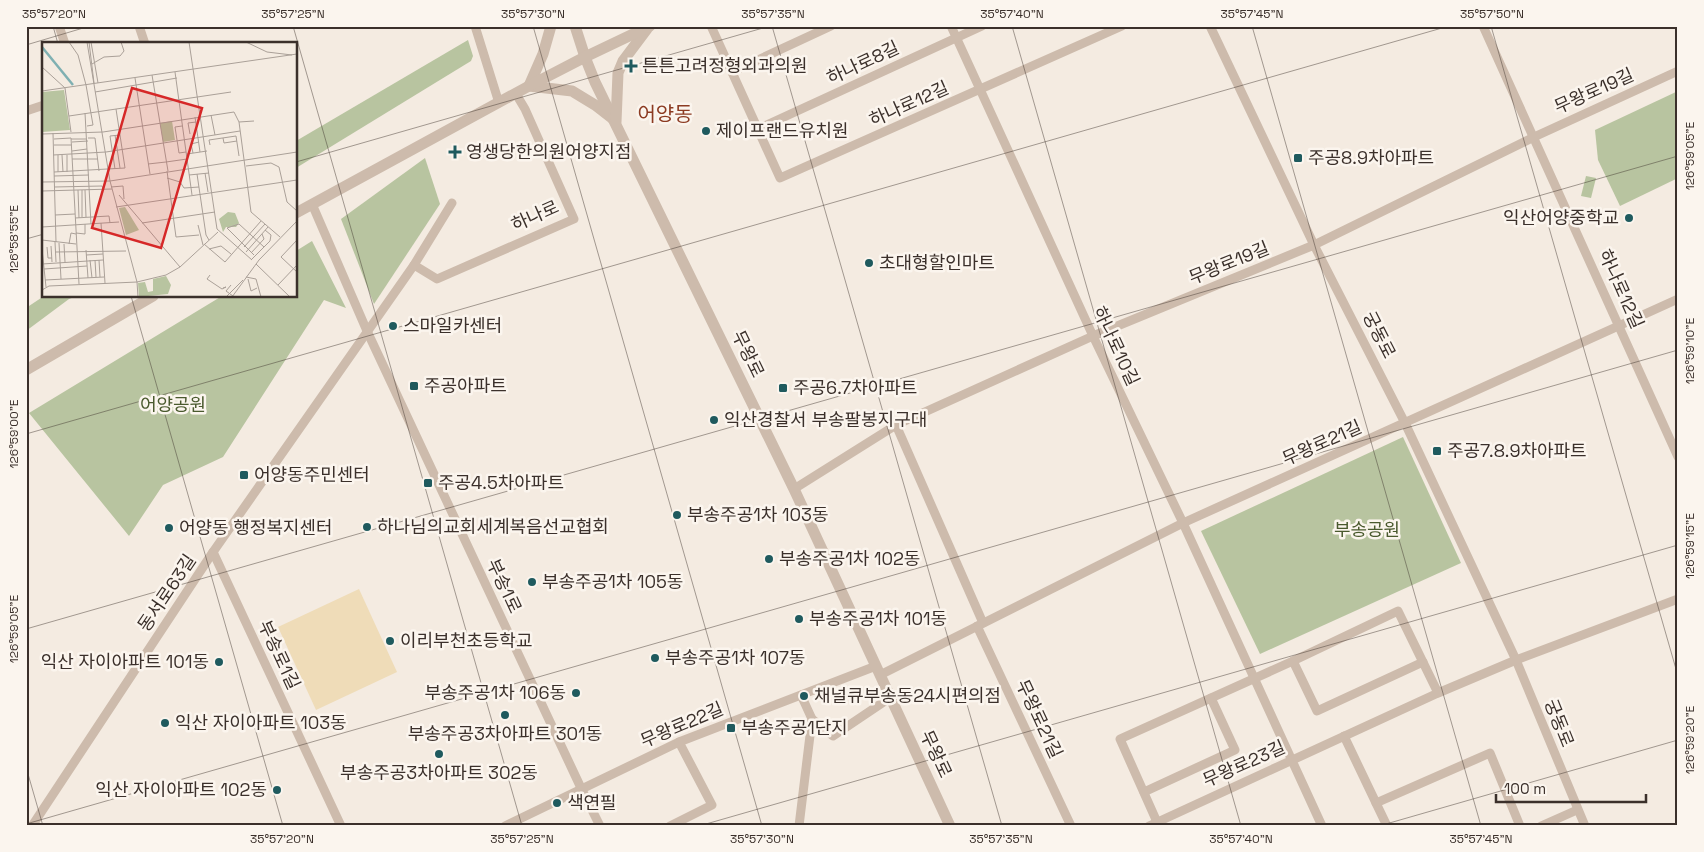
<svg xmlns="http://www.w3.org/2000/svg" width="1704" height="852" font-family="'Space Grotesk','Noto Sans KR',sans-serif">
	<rect width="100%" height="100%" fill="#f4ebe1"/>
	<g fill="#b8c4a0">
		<path d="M468,40l5,16 -2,5 -175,107v-27z"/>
		<path d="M1678,91v87l-58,28 -22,-46 -3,-30z"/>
		<path d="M425,158l15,46 -66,100 -33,-85z"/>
		<path d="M1586,176l10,2 -5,20 -10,-2z"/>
		<path d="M312,241l34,67 -22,-8 -101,157 -60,28 -34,51 -100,-123 193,-117h74v-45z"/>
		<path d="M44,296h33l-8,3 -43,32v-23z"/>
		<path d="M1403,437l58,126 -201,91 -59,-123z"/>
	</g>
	<path fill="#efdcb8" d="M359,589l38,83 -81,38 -38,-83z"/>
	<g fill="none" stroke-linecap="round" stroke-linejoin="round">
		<g stroke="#cdbbac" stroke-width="9">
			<path d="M59,26l6,18"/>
			<path d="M139,26l6,18"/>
			<path d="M475,26l24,77"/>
			<path d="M711,26l69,152 342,-152"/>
			<path d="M951,26l142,310 90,187 139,303"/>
			<path d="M1210,26l104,219 91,178 111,237 69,166"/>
			<path d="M1483,26l195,431"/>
			<path d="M732,72l99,-46"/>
			<path d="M26,111l18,-6"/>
			<path d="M758,129l224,-103"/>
			<path d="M312,204l55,127 214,457 19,38"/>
			<path d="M414,265l23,14 137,-60 -49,-110 -9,-15"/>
			<path d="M896,425l87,198"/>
			<path d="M794,489l102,-64 197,-89 221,-91 220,-108 144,-66"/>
			<path d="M213,552l128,274"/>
			<path d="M977,626l94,200"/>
			<path d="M1293,661l24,50 106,-49"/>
			<path d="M880,675l303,-152 495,-224"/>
			<path d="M812,719l21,17 58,-39"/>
			<path d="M1344,736l43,90"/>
			<path d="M1144,792l91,-42 -24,-52"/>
			<path d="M1376,803l114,-50 30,73"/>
			<path d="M1157,822l-37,-83 173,-78 105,-50 40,82"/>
			<path d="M32,826l181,-274 201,-287 38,-62"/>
			<path d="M505,826l174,-84 197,-76"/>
			<path d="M670,826l42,-21 -33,-63"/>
			<path d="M799,826l13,-107 -11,-24"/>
			<path d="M1149,826l289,-133 78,-33 162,-61"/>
			<path d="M1541,826l36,-16"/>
		</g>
		<g stroke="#cdbbac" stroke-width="11">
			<path d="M551,26l-8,28 -14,32 43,5 23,14 18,14"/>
			<path d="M575,26l10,31 10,25 199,407 156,337"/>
			<path d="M616,122l2,-49 5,-12 24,-32"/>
			<path d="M296,213l233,-127 56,-29 65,-31"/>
			<path d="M26,370l127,-74"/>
		</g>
	</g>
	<path fill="none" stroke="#3b302b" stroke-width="1" stroke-opacity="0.45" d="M53,26l5,18M293,26l229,800M533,26l229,800M772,26l230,800M1012,26l229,800M1252,26l229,800M1491,26l187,650M26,45l64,-19M296,162l474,-136M26,239l18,-5M131,296l152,530M26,434l1423,-408M26,629l1652,-473M26,767l17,59M26,824l1652,-474M699,826l979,-281M1379,826l299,-86"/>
	<g fill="#1f5a5e" stroke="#fbf5ee" stroke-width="2">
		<path d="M628.5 58.5h5v5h5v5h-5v5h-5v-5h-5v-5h5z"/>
		<circle cx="706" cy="131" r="5"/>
		<path d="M452.5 144.5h5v5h5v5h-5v5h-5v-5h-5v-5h5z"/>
		<rect x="1293" y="153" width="10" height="10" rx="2.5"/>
		<circle cx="1629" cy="218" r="5"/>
		<circle cx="869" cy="263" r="5"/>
		<circle cx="393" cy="326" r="5"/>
		<rect x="409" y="381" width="10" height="10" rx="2.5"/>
		<rect x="778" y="383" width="10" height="10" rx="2.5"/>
		<circle cx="714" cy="420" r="5"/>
		<rect x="1432" y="446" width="10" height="10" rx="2.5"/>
		<rect x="239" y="470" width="10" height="10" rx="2.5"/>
		<rect x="423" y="478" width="10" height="10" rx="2.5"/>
		<circle cx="677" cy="515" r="5"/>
		<circle cx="367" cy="527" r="5"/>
		<circle cx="169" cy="528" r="5"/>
		<circle cx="769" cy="559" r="5"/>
		<circle cx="532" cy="582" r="5"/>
		<circle cx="799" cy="619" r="5"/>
		<circle cx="390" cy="641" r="5"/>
		<circle cx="655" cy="658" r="5"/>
		<circle cx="219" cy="662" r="5"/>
		<circle cx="576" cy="693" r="5"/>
		<circle cx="804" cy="696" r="5"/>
		<circle cx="505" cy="715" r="5"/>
		<circle cx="165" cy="723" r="5"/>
		<rect x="726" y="723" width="10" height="10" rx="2.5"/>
		<circle cx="439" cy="754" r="5"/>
		<circle cx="277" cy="790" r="5"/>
		<circle cx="557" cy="803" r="5"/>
	</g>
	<g text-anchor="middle" stroke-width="5" stroke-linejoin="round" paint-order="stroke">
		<g font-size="18" fill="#3b302b" stroke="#fbf5ee">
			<text transform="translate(863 63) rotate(-25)" y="6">하나로8길</text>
			<text transform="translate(1594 91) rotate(-24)" y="6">무왕로19길</text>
			<text transform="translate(909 104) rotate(-24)" y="6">하나로12길</text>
			<text transform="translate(535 216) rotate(-24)" y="6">하나로</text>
			<text transform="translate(1229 263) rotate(-22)" y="6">무왕로19길</text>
			<text transform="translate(1621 289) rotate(66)" y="6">하나로12길</text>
			<text transform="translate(1379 335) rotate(63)" y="6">궁동로</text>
			<text transform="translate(1116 346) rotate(65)" y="6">하나로10길</text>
			<text transform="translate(748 354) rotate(64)" y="6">무왕로</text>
			<text transform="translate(1322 443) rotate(-24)" y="6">무왕로21길</text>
			<text transform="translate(504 586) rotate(65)" y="6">부송1로</text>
			<text transform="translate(167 593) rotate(-56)" y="6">동서로63길</text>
			<text transform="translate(279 655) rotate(65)" y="6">부송로1길</text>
			<text transform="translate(1039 719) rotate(65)" y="6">무왕로21길</text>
			<text transform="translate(1559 723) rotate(68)" y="6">궁동로</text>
			<text transform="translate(682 725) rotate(-23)" y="6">무왕로22길</text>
			<text transform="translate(936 754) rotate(65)" y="6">무왕로</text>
			<text transform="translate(1244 764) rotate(-24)" y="6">무왕로23길</text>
		</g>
		<g font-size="18" fill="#3b302b" stroke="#fbf5ee" text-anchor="start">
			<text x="642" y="72">튼튼고려정형외과의원</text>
			<text x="716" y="137">제이프랜드유치원</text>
			<text x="466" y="158">영생당한의원어양지점</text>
			<text x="1308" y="164">주공8.9차아파트</text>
			<text x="1619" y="224" text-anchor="end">익산어양중학교</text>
			<text x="879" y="269">초대형할인마트</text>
			<text x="403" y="332">스마일카센터</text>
			<text x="424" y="392">주공아파트</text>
			<text x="793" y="394">주공6.7차아파트</text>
			<text x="724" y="426">익산경찰서 부송팔봉지구대</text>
			<text x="1447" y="457">주공7.8.9차아파트</text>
			<text x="254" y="481">어양동주민센터</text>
			<text x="438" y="489">주공4.5차아파트</text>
			<text x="687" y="521">부송주공1차 103동</text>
			<text x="377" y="533">하나님의교회세계복음선교협회</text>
			<text x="179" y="534">어양동 행정복지센터</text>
			<text x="779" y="565">부송주공1차 102동</text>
			<text x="542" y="588">부송주공1차 105동</text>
			<text x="809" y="625">부송주공1차 101동</text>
			<text x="400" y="647">이리부천초등학교</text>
			<text x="665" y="664">부송주공1차 107동</text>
			<text x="209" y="668" text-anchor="end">익산 자이아파트 101동</text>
			<text x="566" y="699" text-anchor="end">부송주공1차 106동</text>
			<text x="814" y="702">채널큐부송동24시편의점</text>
			<text x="175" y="729">익산 자이아파트 103동</text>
			<text x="741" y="734">부송주공1단지</text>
			<text x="505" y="740" text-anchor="middle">부송주공3차아파트 301동</text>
			<text x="439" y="779" text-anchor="middle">부송주공3차아파트 302동</text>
			<text x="267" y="796" text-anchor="end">익산 자이아파트 102동</text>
			<text x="567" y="809">색연필</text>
		</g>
		<g font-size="18" fill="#4a5a2e" stroke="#fbf5ee">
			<text x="173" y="411">어양공원</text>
			<text x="1367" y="536">부송공원</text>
		</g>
		<g font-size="20" fill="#8c3b22" stroke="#fbf5ee">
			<text x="665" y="121">어양동</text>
		</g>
	</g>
	<g transform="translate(42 42)">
		<rect width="255" height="255" fill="#f4ebe1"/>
		<path d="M22,48l6,40 -28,2v-40zM130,79l3,19 -12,2 -3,-19zM83,165l14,23 -13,5 -7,-27zM186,170l7,1 4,10 -3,4h-10l-3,5 -4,-13zM124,234l5,9 -3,9 -29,3 -1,-14 7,-1 3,10 5,-1v-12z" fill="#b8c4a0"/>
		<path fill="none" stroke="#7fb0b2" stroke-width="2.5" d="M0,5l31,38"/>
		<path fill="none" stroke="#aaa098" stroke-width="1" d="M27,0l9,13 8,30 7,40 -6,1M45,0l23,139 27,101 1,15M47,0l5,41M49,0l7,41M147,0l28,187 35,31M204,0l21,10 25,3M50,22l12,-7 16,-1 4,-5 -3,-9M0,25l23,21 6,44M133,30l17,123M110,33l16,96M93,36l15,96M0,49l255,-37M53,50l82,-14M43,71l6,111M169,73l4,20M27,74l162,-24M153,75l5,35M197,80l15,-1M140,84l-7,1 4,26 7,-1M11,91l3,109M0,92l61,-2 131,-20 5,10 12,90 29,25M148,92l-2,-11 8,-1M73,93l5,33M46,96h7l4,33M181,96l1,5 13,-2M12,97l17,-1 8,146M29,97h15M30,100l16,-1M12,103h18M168,103l-1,-5 27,-4 3,20M30,109l15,-2M151,111l-2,-9 8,-2M145,112l20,-3M11,113l53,-3 134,-21M16,113v17M20,113l1,17M25,113v17M30,117h26M124,120l21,-3M106,122l18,-2M204,124l25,-3 8,4 8,35 10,9M73,127l-5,-33 10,-1M125,129l9,66 23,-2M12,130l71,-4 -9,-59M163,131l3,19M155,132l9,61 3,5M147,133l20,-2M12,134l35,-1M125,136l13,4 4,6 15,-1M0,140l68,-1 187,-29M12,145l48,-1 1,3M69,145l12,-1 1,13M36,148l1,28M40,148v27M43,148l1,27M0,149l70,-2M77,153l61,72M74,165l181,-27M13,173l20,-1M33,176l34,-2 1,7M59,181l4,60M100,181l73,-11M156,183l5,20M0,185l77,-5M34,191l9,1v-10M0,198l34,4M255,198l-16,17 16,15M13,200l1,20M17,201l2,36M22,202l1,18M27,202l2,-11 5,1M162,202l21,18 36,-41M9,204l1,16M5,205l1,11h4M202,205l21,-23M0,207l4,38M167,207l12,-3 10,8M44,208l2,28M14,210l70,-1M204,210l22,-25M209,211l13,-14 -2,-5M44,213l17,-1M212,213l-27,-27 12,-4 25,23M48,218l2,18M53,218l1,17M57,218l1,17M209,218l19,-19 1,-6 -6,-5M0,222l61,-4M214,222l34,33M2,227l43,-3M168,233l-3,4 15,10 4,-2 -3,1M204,235l10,2 5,18M206,237l3,12 6,-3M3,238l59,-3M189,243l-5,6 7,5M236,243l19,-20M0,248l7,-4 88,-4 29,-7 14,-8 38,-35M184,255l17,-17M190,255l27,-37 38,-39"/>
		<path fill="#d62828" fill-opacity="0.15" stroke="#d62828" stroke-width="2.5" d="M90,46l70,20 -41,140 -69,-20z"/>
		<rect width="255" height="255" fill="none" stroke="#3b302b" stroke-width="2.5"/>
	</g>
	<rect width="1704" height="852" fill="none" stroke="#fbf5ee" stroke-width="55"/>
	<path d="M1496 794v8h150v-8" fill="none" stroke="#3b302b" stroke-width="2.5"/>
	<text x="1504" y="794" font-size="15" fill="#3b302b" stroke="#fbf5ee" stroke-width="4" paint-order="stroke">100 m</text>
	<rect x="28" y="28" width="1648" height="796" fill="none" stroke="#3b302b" stroke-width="2"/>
	<g font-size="12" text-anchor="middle" fill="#3b302b">
		<text x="54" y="18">35°57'20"N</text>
		<text x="293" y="18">35°57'25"N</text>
		<text x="533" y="18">35°57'30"N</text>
		<text x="773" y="18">35°57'35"N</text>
		<text x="1012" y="18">35°57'40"N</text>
		<text x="1252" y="18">35°57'45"N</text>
		<text x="1492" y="18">35°57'50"N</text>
		<text transform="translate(1690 156) rotate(-90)" y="4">126°59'05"E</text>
		<text transform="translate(14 239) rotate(-90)" y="4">126°58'55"E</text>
		<text transform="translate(1690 351) rotate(-90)" y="4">126°59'10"E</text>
		<text transform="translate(14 434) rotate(-90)" y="4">126°59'00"E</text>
		<text transform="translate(1690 546) rotate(-90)" y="4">126°59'15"E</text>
		<text transform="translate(14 629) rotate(-90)" y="4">126°59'05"E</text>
		<text transform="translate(1690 740) rotate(-90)" y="4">126°59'20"E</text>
		<text x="282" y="843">35°57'20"N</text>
		<text x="522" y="843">35°57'25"N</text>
		<text x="762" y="843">35°57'30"N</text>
		<text x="1001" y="843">35°57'35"N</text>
		<text x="1241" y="843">35°57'40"N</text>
		<text x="1481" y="843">35°57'45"N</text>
	</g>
</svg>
